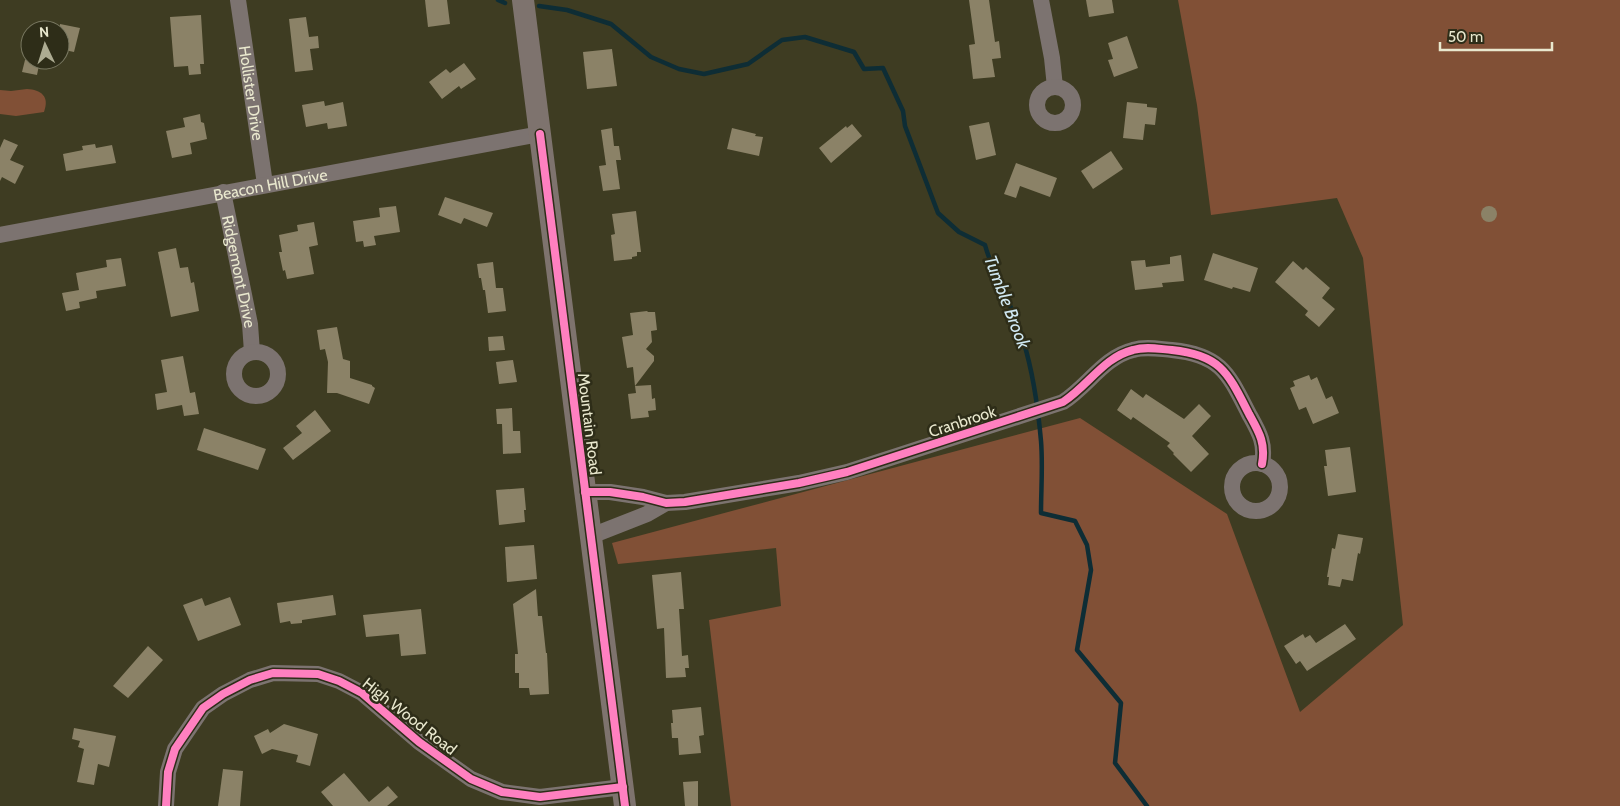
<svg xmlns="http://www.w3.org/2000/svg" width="1620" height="806" font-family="Cabin,sans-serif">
	<rect width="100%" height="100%" fill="#3e3c22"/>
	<g fill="#815036">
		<path d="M1178,0h442v806h-889l-22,-186 72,-14 -5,-58 -158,16 -6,-21 468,-125 147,96 73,198 103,-87 -40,-367 -26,-60 -126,17 -14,-110z"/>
		<path d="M27,89c14,1 23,7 17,23l-28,4 -16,-2v-24l11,1z"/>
	</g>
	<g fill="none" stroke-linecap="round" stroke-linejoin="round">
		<g stroke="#0e2d35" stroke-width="4.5">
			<path d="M498,0l7,3"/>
			<path d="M539,6l28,4 44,14 40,33 28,12 25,5 44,-10 34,-24 23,-3 49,15 10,17 19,-1 20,43 2,15 33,87 21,19 26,13c9,33 29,62 38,95 10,32 15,67 18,101 2,24 0,49 0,72l34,8 12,24 4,25 -14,80 44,53 -6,60 32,43"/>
		</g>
	</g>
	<g fill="#8b8267">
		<path d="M425,0h22l3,24 -22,3z"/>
		<path d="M969,0h20l6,42 4,-1 2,17 -9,1 3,18 -22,2 -4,-34 6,-1z"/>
		<path d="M1086,0h26l2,13 -25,4z"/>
		<path d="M201,15l3,49h-4l1,10 -12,1 -1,-9 -14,1 -4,-50z"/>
		<path d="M306,17l3,20 9,-1 1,12 -9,1 3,21 -18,2 -6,-53z"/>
		<path d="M60,24l20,4 -6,24 -14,-3z"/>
		<path d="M1127,36l11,32 -24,9 -6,-17 5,-1 -5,-16z"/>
		<path d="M612,49l5,37 -30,3 -4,-37z"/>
		<path d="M25,60h15l-3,15 -15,-3z"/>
		<path d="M464,63l12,16 -15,10 -2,-3 -17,13 -13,-17 17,-13 4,4z"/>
		<path d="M324,101l1,5 18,-4 4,24 -19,3 -1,-6 -21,4 -4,-22z"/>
		<path d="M1127,102l20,2v3l10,1 -2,17 -10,-1 -2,16 -20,-2z"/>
		<path d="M200,114l1,8 3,1 3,16 -17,4 2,11 -20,4 -6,-27 19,-4 -2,-9z"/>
		<path d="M989,122l7,33 -20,5 -7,-34z"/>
		<path d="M852,124l10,12 -31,27 -12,-15 27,-22 1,2z"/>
		<path d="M612,128l2,18h5l2,14h-5l4,29 -17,2 -4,-25 7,-1 -5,-35z"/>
		<path d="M732,128l24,6 -1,2 8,1 -4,19 -32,-7z"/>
		<path d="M4,139l14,6 -8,15 14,6 -9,18 -13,-7 -2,4v-33z"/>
		<path d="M95,144l1,4 16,-3 4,18 -50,8 -3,-17 20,-4 -1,-4z"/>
		<path d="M1111,151l12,18 -30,20 -12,-18z"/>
		<path d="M1016,163l41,15 -7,19 -30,-11 -4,12 -12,-4z"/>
		<path d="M445,197l48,16 -6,14 -23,-9 -3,6 -23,-9z"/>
		<path d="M396,206l4,26 -26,4 2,9 -12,2 -1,-6 -7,1 -3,-21 27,-4 -1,-9z"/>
		<circle cx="1489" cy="214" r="8"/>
		<path d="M636,211l5,41h-4v4l-5,1v2l-18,2 -3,-26 4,-1 -3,-20z"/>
		<path d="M314,222l4,23 -9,2 5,27 -27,5 -2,-9 -2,1 -4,-19h3l-3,-17 19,-4 -1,-6z"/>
		<path d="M176,248l4,20 8,-1 3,16 3,-1 5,29 -28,6 -13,-65z"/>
		<path d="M1213,253l45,15 -8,24 -17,-5 -1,2 -28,-9z"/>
		<path d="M1181,255l3,26 -22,2 1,4 -28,3 -4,-29 14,-1 1,7 24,-3v-7z"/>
		<path d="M121,258l5,28 -30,5 1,7 -18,4 1,6 -14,3 -4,-18 17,-3 -3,-17 31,-6 -1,-7z"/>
		<path d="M1293,261l10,9 3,-3 24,21 -8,10 13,11 -16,18 -14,-12 3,-4 -33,-29z"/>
		<path d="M493,262l3,26h7l3,23 -18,2 -3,-23h-2l-2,-12h-2l-2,-14z"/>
		<path d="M647,311l1,1h7l2,18 -6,1 1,11 -6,7 8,7v5l-19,25 -2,-19 -6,1 -5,-31 11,-2 -3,-22z"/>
		<path d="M337,327l6,32 7,2v17l22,7v1l3,2 -6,16 -32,-11h-10l1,-31 -3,-13 -5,1 -3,-20z"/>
		<path d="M503,336l2,14 -16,1 -1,-14z"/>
		<path d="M183,356l7,37 5,-1 4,22 -15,2 -2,-11 -25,5 -2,-16 12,-2 -6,-32z"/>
		<path d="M513,360l4,22 -18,2 -3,-22z"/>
		<path d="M1309,375l2,5 6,-3 9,22 6,-3 7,17 -26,11 -7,-17 -7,3 -9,-22 5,-2 -2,-5z"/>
		<path d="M651,385l1,14 3,-1 1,12 -8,1 1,6 -18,2 -3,-25 8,-1 -1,-7z"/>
		<path d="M1131,389l12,9 3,-4 38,25 15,-15 12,12 -19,20 17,18 -18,18 -18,-18 1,-1 -7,-7 3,-3 -37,-26 -2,3 -14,-10z"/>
		<path d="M512,408l1,23h7l1,22 -18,1 -1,-30h-5l-1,-15z"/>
		<path d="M315,410l16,21 -38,29 -10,-12 19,-15 -6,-7z"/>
		<path d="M204,428l62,21 -8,21 -61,-20z"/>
		<path d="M1350,447l6,45 -28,4 -4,-30h3l-2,-16z"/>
		<path d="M524,488l2,22h-2l1,12 -26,3 -3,-35z"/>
		<path d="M1338,534l25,4 -3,16 -2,-1 -5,28 -11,-2 -2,8 -12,-2 1,-8h-2l5,-29 3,1z"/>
		<path d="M534,545l3,34 -30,3 -2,-35z"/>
		<path d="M681,572l3,37h-5l3,47 6,-1 1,13h-4l1,9 -20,1 -2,-50 -7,1 -5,-54z"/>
		<path d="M536,589l2,27h4l4,37h1l2,41 -19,1 -1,-7h-10v-15h-4v-19h3l-5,-50z"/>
		<path d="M333,595l3,20 -34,5v3l-11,1 -1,-3 -10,2 -3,-20z"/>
		<path d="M230,597l11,28 -43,16 -15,-36 19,-7 3,8z"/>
		<path d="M421,609l5,45 -25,2 -2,-22 -33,3 -3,-22z"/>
		<path d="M1345,624l11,15 -49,32 -7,-10 -4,3 -12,-18 19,-12 2,4 5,-3 6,8z"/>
		<path d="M148,646l15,14 -35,38 -15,-12z"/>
		<path d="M701,707l3,28 -5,1 2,17 -22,2 -1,-17h-6l-1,-15h2l-1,-13z"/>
		<path d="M284,724l34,10 -8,32 -14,-4 2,-7 -26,-6 -10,5 -8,-18 14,-7 2,4z"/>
		<path d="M74,728l42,8 -7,31 -11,-3 -4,21 -17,-3 7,-33 -6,-2 2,-6 -8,-2z"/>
		<path d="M223,769l20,2 -3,35h-22z"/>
		<path d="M344,773l25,29 19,-16 10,11 -11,9h-54l-12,-14z"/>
		<path d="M698,781v25h-13l-2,-24z"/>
	</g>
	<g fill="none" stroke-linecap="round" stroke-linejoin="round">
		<g stroke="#7c7370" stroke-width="16">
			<path id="s1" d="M238,0l27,184"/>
			<path d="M1041,0l11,58 3,29"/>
			<circle cx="1055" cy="105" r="18"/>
			<path id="s2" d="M223,192l27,132 2,28"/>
			<path id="s3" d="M0,235l540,-101"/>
			<circle cx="256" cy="374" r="22"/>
			<circle cx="1256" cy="487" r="24"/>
			<path d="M585,492h25l33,5 23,6 19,-1 114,-19 48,-11 216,-70c25,-16 41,-45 70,-52 13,-4 26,-1 39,0 49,5 56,23 77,64 10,18 17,29 13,50"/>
			<path d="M591,536l56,-22 19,-11"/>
			<path d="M166,806l2,-34 7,-23 28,-41 20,-14 27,-14 23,-7 45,1 21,7 23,12 57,49 52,37 31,13 38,5 83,-10"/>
		</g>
		<path stroke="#7e736e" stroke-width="22" d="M523,0l102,806"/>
		<defs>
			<g id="cycleway">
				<path d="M540,134l85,672"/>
				<path d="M585,492h25l33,5 23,6 19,-1 114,-19 48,-11 216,-70c25,-16 41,-45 70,-52 13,-4 26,-1 39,0 49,5 56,23 77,64 10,18 17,29 13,50"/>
				<path d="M166,806l2,-34 7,-23 28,-41 20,-14 27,-14 23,-7 45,1 21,7 23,12 57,49 52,37 31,13 38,5 83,-10"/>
			</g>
		</defs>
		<use href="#cycleway" stroke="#2e2d18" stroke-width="11"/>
		<use href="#cycleway" stroke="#ff80c0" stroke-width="8"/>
	</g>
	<g text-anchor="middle" stroke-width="5" stroke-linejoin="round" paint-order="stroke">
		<g font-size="16" fill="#e9e8ce" stroke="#2e2d18">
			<text dy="6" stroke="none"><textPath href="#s1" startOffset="94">Hollister Drive</textPath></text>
			<text dy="6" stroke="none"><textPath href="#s3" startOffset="275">Beacon Hill Drive</textPath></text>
			<text dy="6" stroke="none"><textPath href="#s2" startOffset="81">Ridgemont Drive</textPath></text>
			<text transform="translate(962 421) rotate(-18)" y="6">Cranbrook</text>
			<text transform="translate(590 424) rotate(83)" y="6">Mountain Road</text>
			<text transform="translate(410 716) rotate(38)" y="6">High Wood Road</text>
		</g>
		<g font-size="18" font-style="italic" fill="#d0e8f2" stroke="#2e2d18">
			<text transform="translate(1007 302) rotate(69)" y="6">Tumble Brook</text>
		</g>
	</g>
	<g transform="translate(45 45) rotate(356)"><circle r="24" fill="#2e2d18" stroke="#797861"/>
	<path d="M0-4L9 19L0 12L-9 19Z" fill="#adac92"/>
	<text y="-8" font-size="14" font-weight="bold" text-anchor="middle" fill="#e9e8ce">N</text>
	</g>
	<path d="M1440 42v8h112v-8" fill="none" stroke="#e9e8ce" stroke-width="2.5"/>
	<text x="1448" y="42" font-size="15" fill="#e9e8ce" stroke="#2e2d18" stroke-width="4" paint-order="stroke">50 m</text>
</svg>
